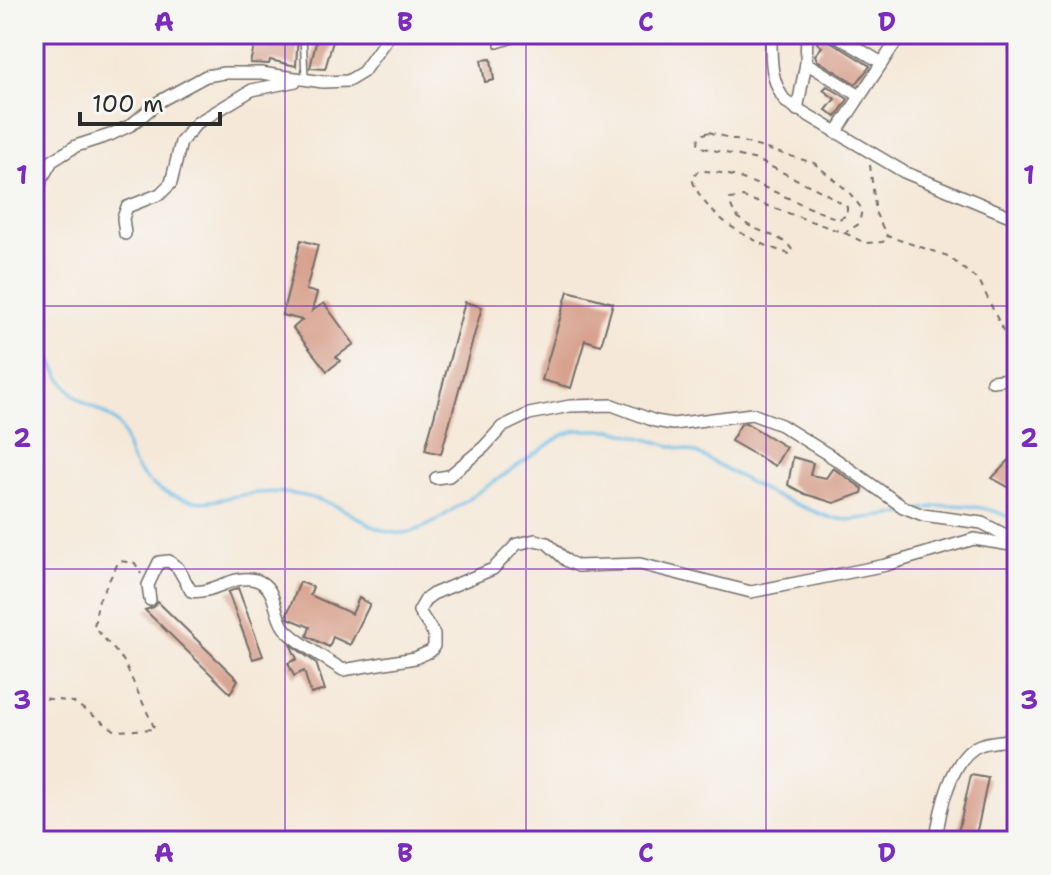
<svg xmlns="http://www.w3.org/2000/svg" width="1051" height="875" font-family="'Shantell Sans',sans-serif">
	<rect width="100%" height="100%" fill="#f6f6f2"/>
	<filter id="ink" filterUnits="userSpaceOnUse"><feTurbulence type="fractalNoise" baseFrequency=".0125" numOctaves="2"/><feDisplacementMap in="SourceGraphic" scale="16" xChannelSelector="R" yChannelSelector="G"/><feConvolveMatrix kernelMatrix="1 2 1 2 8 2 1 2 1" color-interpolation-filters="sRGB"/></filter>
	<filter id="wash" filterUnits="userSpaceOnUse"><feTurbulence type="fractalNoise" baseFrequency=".006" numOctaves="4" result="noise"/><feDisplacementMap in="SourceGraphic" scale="32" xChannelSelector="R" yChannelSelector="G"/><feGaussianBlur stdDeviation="1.8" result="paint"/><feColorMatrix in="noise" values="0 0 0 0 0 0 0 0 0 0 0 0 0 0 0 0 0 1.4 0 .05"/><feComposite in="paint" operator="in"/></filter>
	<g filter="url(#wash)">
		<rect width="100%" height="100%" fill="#f5e8d8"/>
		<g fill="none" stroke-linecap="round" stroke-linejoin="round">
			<g stroke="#6abee6" stroke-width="3">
				<path d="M34,314c13,31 18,62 45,85 12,9 30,14 40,26 6,8 7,20 10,29 11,28 37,43 65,47 17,3 31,-4 48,-6 26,-5 52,-3 78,5 49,14 62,53 116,21l125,-85 16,-6h36l84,23 75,42 59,23 17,2 61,-7"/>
				<path d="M920,510c31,-9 68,-5 97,11"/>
			</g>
		</g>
		<g id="blocks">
			<g fill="#d8a28f">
				<path d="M257,34h41l-2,32 -26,-6 -1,4 -19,-1z"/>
				<path d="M318,34h17l-10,35 -15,-1z"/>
				<path d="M824,34l6,7 40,25 -14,18 -39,-24 -2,-5 7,-8 -5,-4z"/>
				<path d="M491,59l3,21 -9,2 -4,-22z"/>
				<path d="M827,86l21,13 -12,18 -10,-7 9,-11 -12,-9z"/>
				<path d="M301,240l17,5 -12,45 11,3 -5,18 12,-8 30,41 -18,13 4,4 -13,10 -34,-43 9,-8 -20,-5z"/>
				<path d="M568,291l45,12 -12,42 -16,-5 -14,48 -29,-8z"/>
				<path d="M465,302l17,5 -41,147 -16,-4z"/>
				<path d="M746,423l40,24 -11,19 -44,-25 10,-17z"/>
				<path d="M1017,452v40l-25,-14z"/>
				<path d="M793,457l20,6 -3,12 16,3 7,-10 30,21 -1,4 -28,10 -29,-9 -17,-9z"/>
				<path d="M300,582l13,5 -3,8 42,19 7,-16 11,6 -20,41 -17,-8 -4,10 -22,-11 3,-9 -22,-9 -1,-4z"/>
				<path d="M238,588l25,68 -10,3 -25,-67z"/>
				<path d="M158,602l80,78 -8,13 -85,-83 9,-3z"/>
				<path d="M290,644l26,19 9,27 -14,4 -7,-23 -10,5 -6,-13 9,-4z"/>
				<path d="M971,775l17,3 -9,44 -5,19h-18z"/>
			</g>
		</g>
	</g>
	<g filter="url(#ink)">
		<use href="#blocks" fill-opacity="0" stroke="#726d68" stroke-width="2"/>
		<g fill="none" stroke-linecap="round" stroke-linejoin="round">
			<defs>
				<g id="lane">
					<path d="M303,34l2,43"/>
					<path d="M498,45l33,-11"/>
				</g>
				<g id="street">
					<path d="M771,34c0,25 -1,47 15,68l118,70 113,47"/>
					<path d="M834,34l48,29"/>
					<path d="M1014,50l3,-4"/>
					<path d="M806,63l54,33"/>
					<path d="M797,110l9,-47 1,-29"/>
					<path d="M836,133l65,-99"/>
					<path d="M35,216l6,-36 11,-19 24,-15 34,-11 21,-10 29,-24 46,-25 18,-3h37l62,9 25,-1 15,-9 27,-38"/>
					<path d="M125,234l-2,-16 4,-11 33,-13 11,-11 10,-41 16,-19 55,-33 44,-9"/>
					<path d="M992,381l25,-3"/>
					<path d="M436,478l13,-2 35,-29 18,-20 27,-13 41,-8 42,-1 43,16 18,3 79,-10 29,11 56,35 66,47 20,8 59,8 35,18"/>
					<path d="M150,600l-2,-15 11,-23 10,-1 9,7 13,23c22,4 42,-18 65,-11 21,7 17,31 27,46 7,12 46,35 60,44l72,-12 16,-7 3,-5v-12l-15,-23 7,-12 7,-5 60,-25 24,-25 18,-4 12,3 20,18 11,5 62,-2 111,28 135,-27 88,-26 43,7"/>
					<path d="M936,841c3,-28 15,-85 44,-96 13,-5 25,-2 37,-9"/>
				</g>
			</defs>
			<use href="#lane" stroke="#726d68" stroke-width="8"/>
			<use href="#street" stroke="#726d68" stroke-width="14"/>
			<g stroke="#726d68" stroke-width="2" stroke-dasharray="6 6" stroke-linecap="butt">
				<path d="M709,132l105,31 34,28 14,18 -3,15 -15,9 -101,-36 -13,2c3,36 54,30 63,53l-3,2c-37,-11 -85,-36 -98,-75l6,-8c43,-2 99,35 141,48l8,-4v-8l-22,-14 -68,-33 -53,-12 -6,-4 1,-8z"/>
				<path d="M870,165l6,49 11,22 61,20 32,26 37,78"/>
				<path d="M845,233l20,10 18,-1 3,-5"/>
				<path d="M34,697l39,5 43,29 39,-2 -32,-69 -29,-33 4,-25 21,-41 16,2 6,11"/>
			</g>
			<use href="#lane" stroke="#fff" stroke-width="5"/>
			<use href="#street" stroke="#fff" stroke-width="11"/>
		</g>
	</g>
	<path fill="none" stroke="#7b2cbf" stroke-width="2" stroke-opacity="0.55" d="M285,34v807M526,34v807M766,34v807M34,306h983M34,569h983"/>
	<rect width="1051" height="875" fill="none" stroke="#f6f6f2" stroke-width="88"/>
	<path d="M80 112v12h140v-12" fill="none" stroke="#2b2b2b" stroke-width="4"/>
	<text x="92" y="112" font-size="24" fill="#2b2b2b" stroke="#f6f6f2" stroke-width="6" paint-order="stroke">100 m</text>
	<rect x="44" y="44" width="963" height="787" fill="none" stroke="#7b2cbf" stroke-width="3"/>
	<g font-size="26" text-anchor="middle" font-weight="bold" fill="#7b2cbf">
		<text x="164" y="31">A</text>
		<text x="405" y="31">B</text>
		<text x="646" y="31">C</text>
		<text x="887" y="31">D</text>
		<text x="22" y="184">1</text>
		<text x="1029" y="184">1</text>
		<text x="22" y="447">2</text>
		<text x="1029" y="447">2</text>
		<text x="22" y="709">3</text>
		<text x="1029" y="709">3</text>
		<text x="164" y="862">A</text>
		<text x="405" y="862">B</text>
		<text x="646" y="862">C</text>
		<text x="887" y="862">D</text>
	</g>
</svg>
